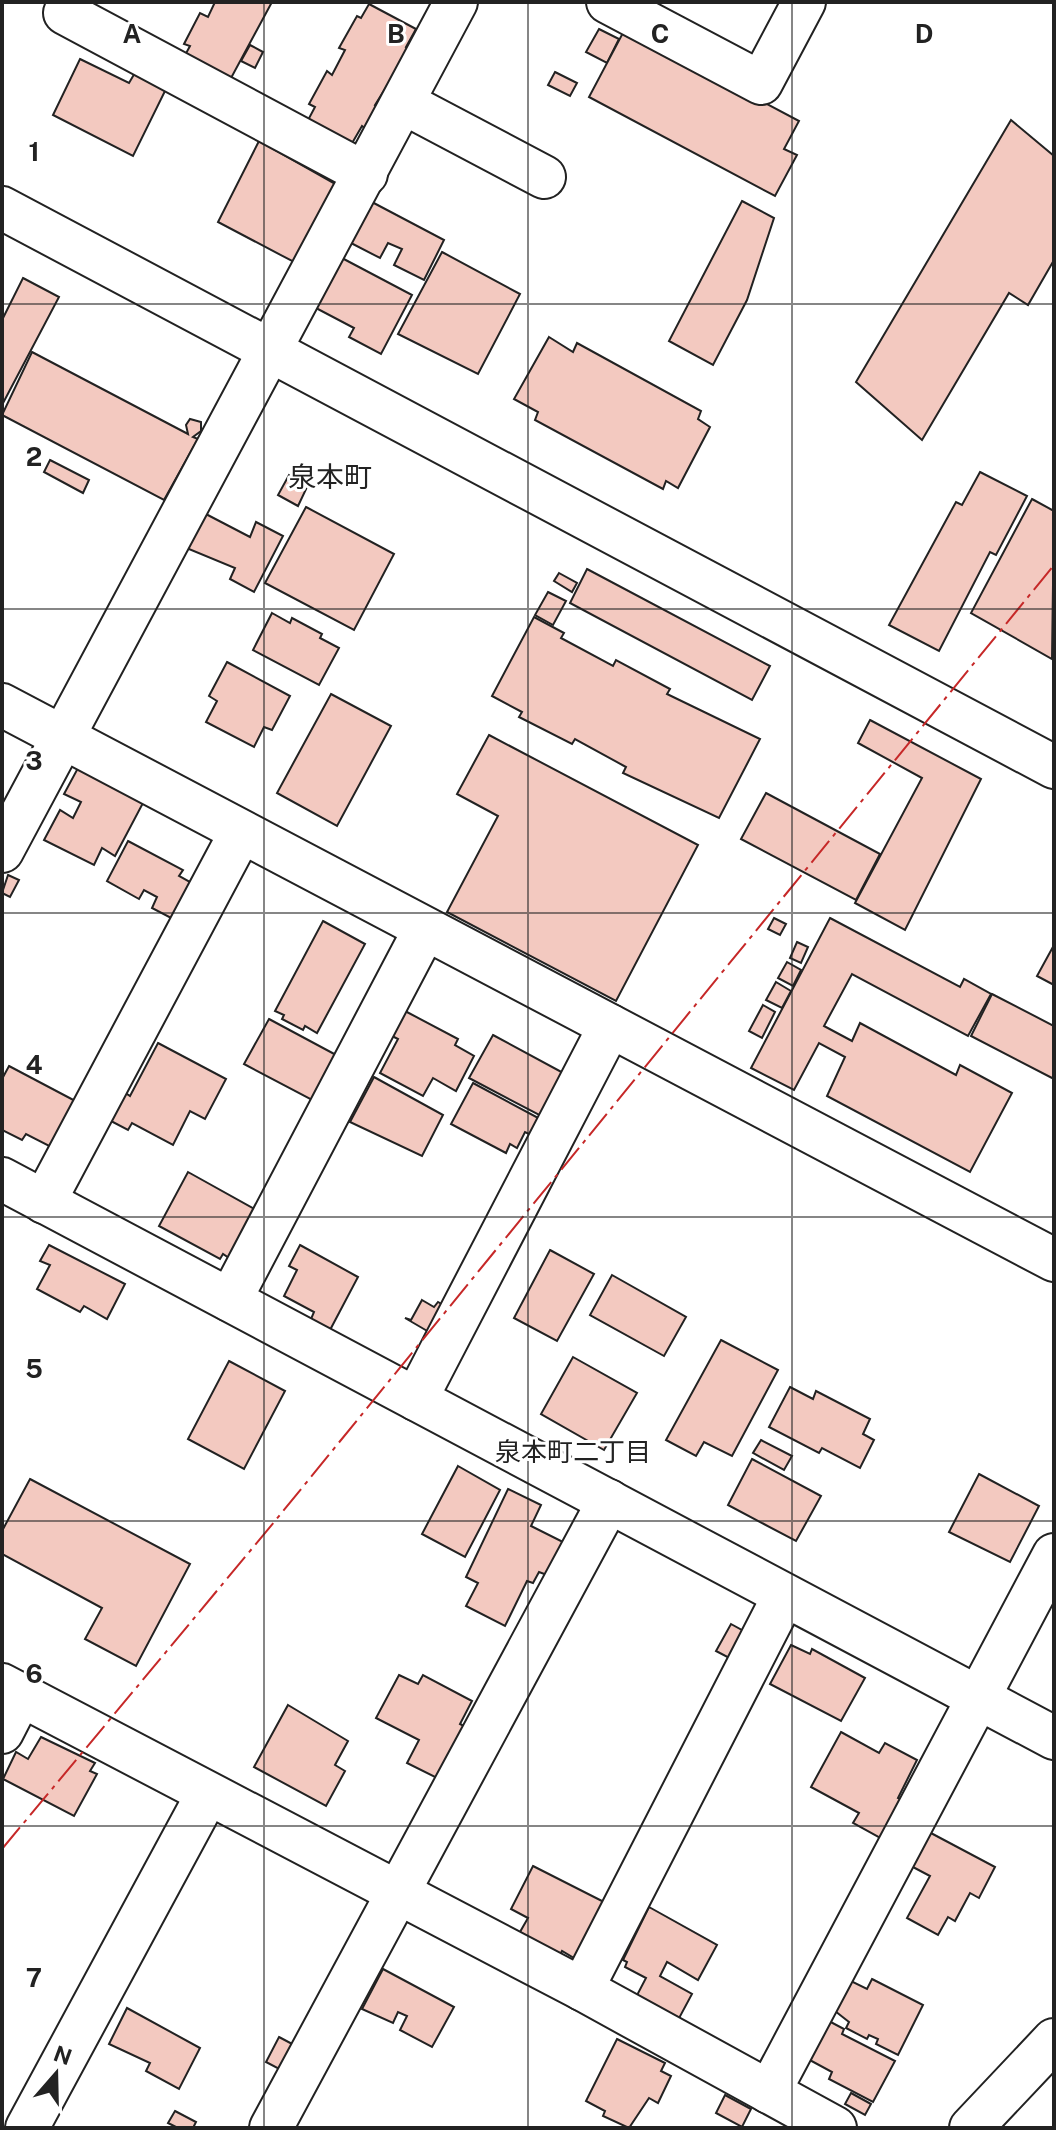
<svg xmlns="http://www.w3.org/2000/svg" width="1056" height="2130" font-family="'Public Sans','Noto Sans JP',sans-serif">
	<rect width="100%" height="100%" fill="#fff"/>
	<g fill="#f3c9c0" stroke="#222" stroke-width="2">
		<path d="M215,2h57l-42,78 -46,-23 6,-11 -6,-2 16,-31 8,4z"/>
		<path d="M369,4l47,25 -10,18 4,2 -35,56 4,2 -12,23 -5,-4 -11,19 -44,-23 8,-15 -6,-3 18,-33 5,4 13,-25 -6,-2 18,-32 4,2z"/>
		<path d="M599,29l20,10 -12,24 -21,-11z"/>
		<path d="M625,29l174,92 -15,28 13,6 -22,41 -186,-99z"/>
		<path d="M250,45l13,7 -8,16 -14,-7z"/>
		<path d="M80,59l49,24 7,-12 31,16 -34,69 -80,-41z"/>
		<path d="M555,72l22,11 -7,13 -22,-11z"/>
		<path d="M1011,120l43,36v104l-26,45 -19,-12 -87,147 -66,-58z"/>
		<path d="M259,141l76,43 -41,78 -76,-40z"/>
		<path d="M370,201l74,39 -20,40 -30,-15 8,-16 -14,-6 -8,15 -31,-16z"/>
		<path d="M742,201l32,17 -27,82 -34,65 -44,-24z"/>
		<path d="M442,252l78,42 -42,80 -80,-40z"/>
		<path d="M340,257l72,38 -31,59 -32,-17 5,-9 -40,-21z"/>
		<path d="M23,278l36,19 -57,108v-85z"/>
		<path d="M549,337l24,15 4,-9 124,68 -3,8 12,8 -32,61 -12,-7 -3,8 -128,-69 3,-8 -24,-13z"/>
		<path d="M32,352l156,82 -2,-9 4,-6 11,3v9l-8,6 5,2 -34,61 -162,-85z"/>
		<path d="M50,460l39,20 -6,13 -39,-21z"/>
		<path d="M980,472l47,24 -31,59 -6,-3 -51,99 -50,-26 67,-123 6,3z"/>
		<path d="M289,475l19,10 -10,21 -20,-11z"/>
		<path d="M1032,499l22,12 -2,148 -81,-46z"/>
		<path d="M306,507l88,47 -40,76 -89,-47z"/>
		<path d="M202,512l48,25 6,-15 27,14 -29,56 -24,-13 5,-11 -51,-21z"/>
		<path d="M587,569l183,97 -18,34 -182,-97z"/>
		<path d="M559,573l18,10 -5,9 -18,-11z"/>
		<path d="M548,592l18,9 -13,24 -18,-10z"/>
		<path d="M272,613l18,10 2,-5 30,16 -2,4 19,10 -20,37 -66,-35z"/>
		<path d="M534,617l30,16 -3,5 52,28 3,-6 54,29 -3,5 93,45 -41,79 -96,-45 3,-6 -51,-28 -3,5 -53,-27 3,-5 -30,-16z"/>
		<path d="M227,662l63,34 -18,34 -8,-3 -10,20 -48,-25 11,-21 -8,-5z"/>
		<path d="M331,694l60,32 -54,100 -60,-33z"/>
		<path d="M870,720l111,59 -76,151 -50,-27 67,-125 -64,-35z"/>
		<path d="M489,735l209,110 -82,156 -169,-89 51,-96 -41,-22z"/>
		<path d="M78,768l65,35 -28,53 -13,-8 -8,17 -50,-25 16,-30 13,8 8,-16 -17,-8z"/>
		<path d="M766,793l114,61 -24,46 -115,-61z"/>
		<path d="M128,841l55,29 -4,6 20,11 -26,32 -21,-11 5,-11 -13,-7 -5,9 -32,-18z"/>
		<path d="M8,875l11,5 -9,17 -8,-4z"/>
		<path d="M774,918l12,6 -6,11 -12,-6z"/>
		<path d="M830,918l130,69 4,-8 27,15 -23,42 -116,-62 -28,52 28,15 8,-18 96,52 4,-10 52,28 -42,79 -143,-76 18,-39 -26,-14 -25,47 -43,-22z"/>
		<path d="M323,921l42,23 -48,89 -12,-7 -2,4 -21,-11 2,-4 -9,-4z"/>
		<path d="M797,942l11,5 -7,16 -11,-5z"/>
		<path d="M1054,945v40l-17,-9z"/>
		<path d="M787,962l14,8 -8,16 -15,-8z"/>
		<path d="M776,982l15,9 -9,17 -16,-8z"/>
		<path d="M992,994l62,32v53l-83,-43z"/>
		<path d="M763,1005l12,7 -13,26 -13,-7z"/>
		<path d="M405,1011l53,28 -3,6 19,11 -18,35 -23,-13 -10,18 -43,-23 18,-34 -6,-3z"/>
		<path d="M269,1019l69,37 -24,45 -70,-37z"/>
		<path d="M493,1035l74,40 -22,43 -76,-40z"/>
		<path d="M158,1043l68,36 -21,40 -15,-8 -17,34 -41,-22 -4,7 -19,-10 15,-28 6,4z"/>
		<path d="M9,1066l72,38 -24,46 -31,-16 -4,6 -20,-10v-51z"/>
		<path d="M374,1077l69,38 -21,41 -72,-34z"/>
		<path d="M473,1083l69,37 -9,16 -8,-4 -8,16 -7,-4 -4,9 -55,-29z"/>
		<path d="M188,1172l70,39 -26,49 -9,-6 -3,5 -61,-33z"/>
		<path d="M49,1245l76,39 -18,35 -23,-13 -4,6 -43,-23 13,-24 -10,-4z"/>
		<path d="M300,1245l58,32 -28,53 -19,-11 3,-7 -30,-16 13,-26 -8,-4z"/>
		<path d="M550,1250l44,24 -37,67 -43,-23z"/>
		<path d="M612,1275l74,42 -22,39 -74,-41z"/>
		<path d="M422,1300l12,7 4,-5 7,4 -16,26 -24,-14 6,2z"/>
		<path d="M721,1340l57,30 -46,86 -28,-14 -8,14 -30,-16z"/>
		<path d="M573,1357l64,36 -33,57 -63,-36z"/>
		<path d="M229,1361l56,30 -41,78 -56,-30z"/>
		<path d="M790,1387l23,12 3,-8 54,28 -7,15 11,6 -14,28 -38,-20 -3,5 -50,-26z"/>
		<path d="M761,1440l31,16 -8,14 -31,-17z"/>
		<path d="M752,1459l69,37 -25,45 -68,-36z"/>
		<path d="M458,1466l42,24 -35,67 -43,-23z"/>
		<path d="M979,1474l60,32 -29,56 -61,-30z"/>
		<path d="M30,1479l160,85 -54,102 -51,-27 17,-31 -100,-54v-23z"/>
		<path d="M508,1489l33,16 -10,21 32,16 -16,33 -8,-3 -6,11 -6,-2 -22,45 -39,-20 12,-23 -12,-6z"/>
		<path d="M731,1624l18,10 -14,27 -19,-10z"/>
		<path d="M791,1645l19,9 2,-5 53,29 -24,43 -71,-37z"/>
		<path d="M399,1675l19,9 5,-9 49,26 -12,23 4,2 -27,52 -30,-15 12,-23 -43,-22z"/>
		<path d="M288,1705l60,36 -13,24 10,6 -19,35 -72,-39z"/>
		<path d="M841,1732l38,21 6,-10 32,17 -19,38 5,2 -21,39 -29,-16 6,-10 -48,-26z"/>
		<path d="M41,1737l54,26 -5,8 7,3 -23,42 -71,-37 13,-27 12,7z"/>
		<path d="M929,1832l66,35 -16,31 -9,-5 -15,28 -7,-4 -10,18 -31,-17 23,-42 -19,-10z"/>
		<path d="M533,1866l71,36 -30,56 -12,-7 -2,4 -40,-23 8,-14 -17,-9z"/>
		<path d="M649,1907l68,38 -19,35 -31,-18 -7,14 32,18 -15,28 -42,-23 11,-21 -21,-11 2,-5 -4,-2z"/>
		<path d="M383,1969l71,38 -22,40 -32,-17 7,-14 -9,-4 -5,11 -31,-14z"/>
		<path d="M872,1979l51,26 -25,50 -22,-11 2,-5 -9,-4 -2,4 -21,-11 3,-6 -14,-11 16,-30 16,8z"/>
		<path d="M127,2008l73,40 -21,41 -33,-18 4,-8 -41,-19z"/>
		<path d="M825,2019l19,10 -2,5 53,27 -22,41 -44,-23 3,-7 -26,-14z"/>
		<path d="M279,2037l17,9 -13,25 -17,-9z"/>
		<path d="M617,2039l48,24 -4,8 10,5 -13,27 -9,-5 -20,30 -26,-12 2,-5 -19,-10z"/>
		<path d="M851,2093l20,11 -6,11 -20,-11z"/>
		<path d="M725,2095l26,14 -9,18 -26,-14z"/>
		<path d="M175,2111l21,11 -3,6h-15l-10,-5z"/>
	</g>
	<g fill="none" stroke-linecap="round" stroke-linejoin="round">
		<defs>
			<g id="minor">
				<path d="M70,2l-5,11 301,161"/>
				<path d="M608,2l153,81 43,-81"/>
				<path d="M404,103l140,74"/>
				<path d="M2,208l1052,559"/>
				<path d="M2,705l1052,555"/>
				<path d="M2,851l454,-849"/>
				<path d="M2,1179l1052,559"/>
				<path d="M44,1202l197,-370"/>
				<path d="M230,1300l195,-371"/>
				<path d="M416,1399l194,-373"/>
				<path d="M2,1685l580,304 253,139"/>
				<path d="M2,1732l19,-37"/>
				<path d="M582,1989l202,-393"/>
				<path d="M769,2092l285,-537"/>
				<path d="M27,2128l180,-333"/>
				<path d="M271,2128l338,-627"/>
				<path d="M971,2128l83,-88"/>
			</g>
		</defs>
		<use href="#minor" stroke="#222" stroke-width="46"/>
		<use href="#minor" stroke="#fff" stroke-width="42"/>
		<path stroke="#c62828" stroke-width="2" stroke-dasharray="28 6 4 6" stroke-linecap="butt" d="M2,1849l273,-328 779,-956"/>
	</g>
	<path fill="none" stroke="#222" stroke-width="2" stroke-opacity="0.55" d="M264,2v2126M528,2v2126M792,2v2126M2,304h1052M2,609h1052M2,913h1052M2,1217h1052M2,1521h1052M2,1826h1052"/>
	<g text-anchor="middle" stroke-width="6" stroke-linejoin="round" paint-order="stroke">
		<g font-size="26" fill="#222" stroke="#fff">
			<text x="573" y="1461">泉本町二丁目</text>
		</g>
		<g font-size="28" fill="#222" stroke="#fff">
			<text x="330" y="487">泉本町</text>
		</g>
	</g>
	<g font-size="26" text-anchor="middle" font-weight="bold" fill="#222" stroke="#fff" stroke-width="6" stroke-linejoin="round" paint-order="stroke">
		<text x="132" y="43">A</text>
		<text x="396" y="43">B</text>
		<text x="660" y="43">C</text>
		<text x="924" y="43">D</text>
		<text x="34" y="161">1</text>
		<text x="34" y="466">2</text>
		<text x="34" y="770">3</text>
		<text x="34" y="1074">4</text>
		<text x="34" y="1378">5</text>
		<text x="34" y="1683">6</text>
		<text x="34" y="1987">7</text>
	</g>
	<rect width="1056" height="2130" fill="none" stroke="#222222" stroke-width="8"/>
	<g transform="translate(56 2074) rotate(20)" stroke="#ffffff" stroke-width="6" paint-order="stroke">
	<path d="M0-6L14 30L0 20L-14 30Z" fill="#222222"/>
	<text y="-12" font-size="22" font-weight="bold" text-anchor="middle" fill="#222222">N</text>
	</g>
</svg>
